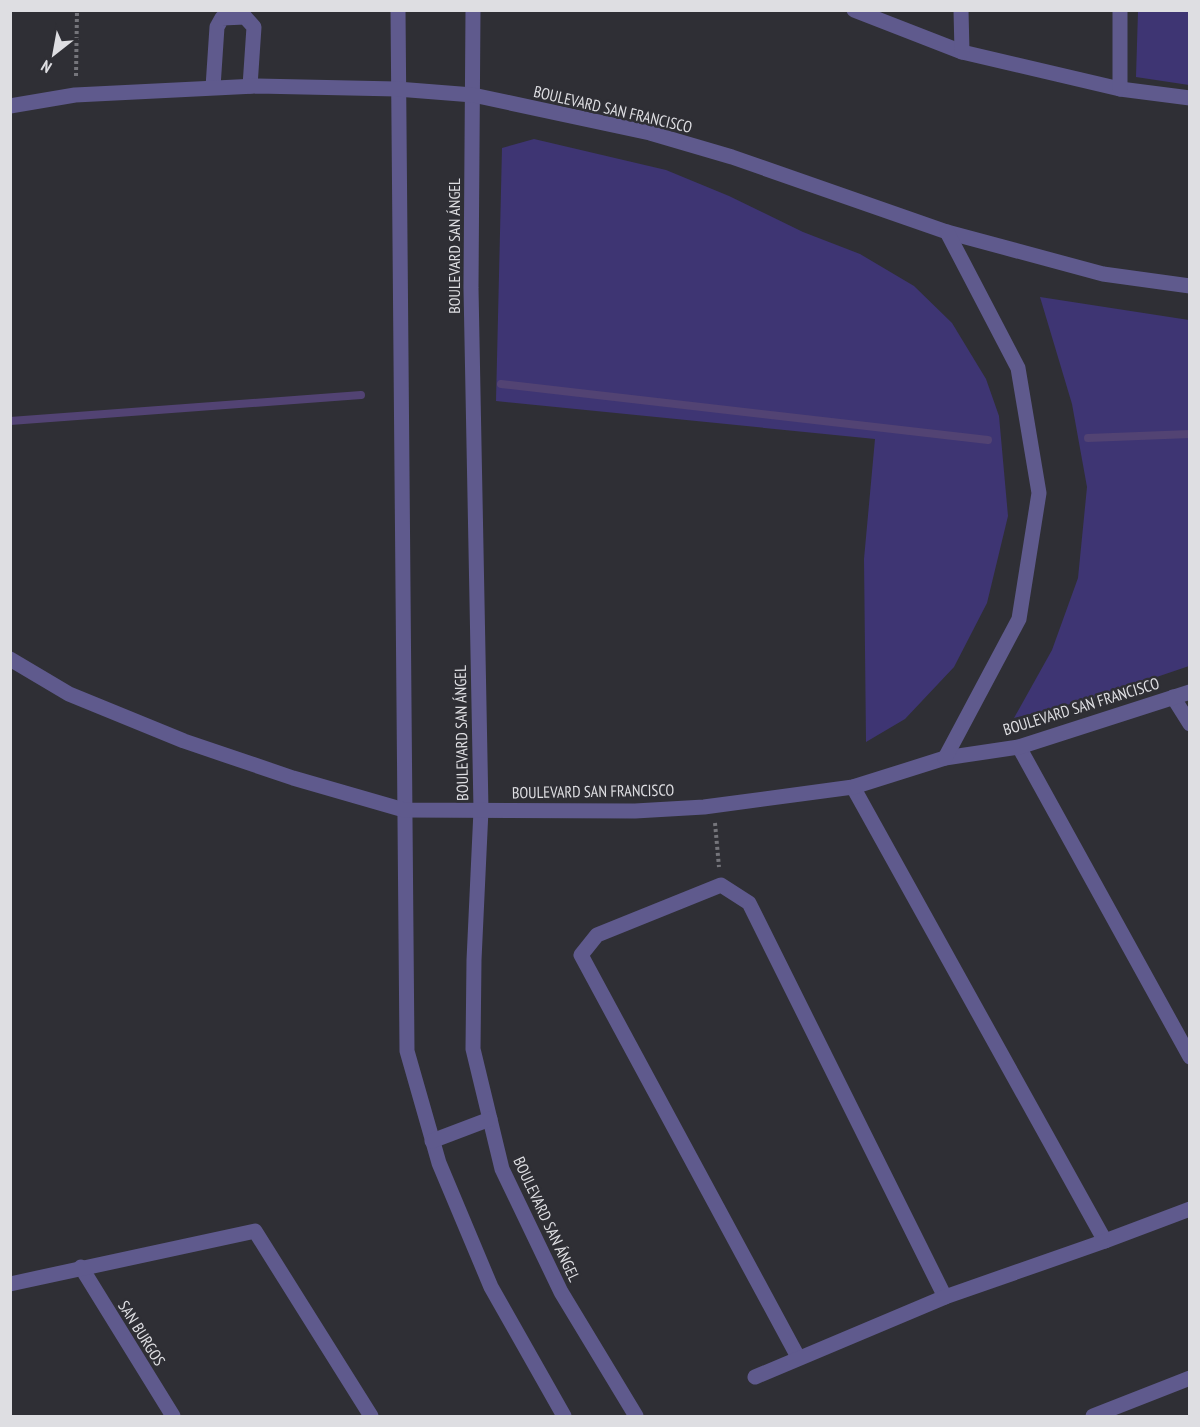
<svg xmlns="http://www.w3.org/2000/svg" width="1200" height="1427" font-family="'PT Sans Narrow',sans-serif">
	<rect width="100%" height="100%" fill="#2f2f35"/>
	<g fill="#3e3573">
		<path d="M1138,11h51v74l-53,-8z"/>
		<path d="M534,139l132,31 63,26 74,36 57,22 54,32 38,37 34,56 13,37 9,100 -21,87 -33,64 -49,52 -39,23 -2,-183 11,-120 -379,-38 6,-253z"/>
		<path d="M1040,297l149,23v346l-94,32 -81,20 38,-68 26,-72 9,-91 -15,-83z"/>
	</g>
	<g fill="none" stroke-linecap="round" stroke-linejoin="round">
		<g stroke="#524373" stroke-width="8">
			<path d="M501,384l487,56"/>
			<path d="M10,421l351,-26"/>
			<path d="M1088,438l102,-4"/>
		</g>
		<g stroke="#75757b" stroke-width="4" stroke-dasharray="3 3" stroke-linecap="butt">
			<path d="M76,76l1,-66"/>
			<path d="M715,823l4,44"/>
		</g>
		<path stroke="#5f5a8d" stroke-width="15" d="M213,87l4,-60 5,-9 23,-1 9,10 -4,59"/>
		<g stroke="#5f5a8d" stroke-width="15">
			<path d="M854,10l108,42 158,37 70,9"/>
			<path d="M961,10l1,42"/>
			<path d="M1120,89v-79"/>
			<path d="M1173,697l17,27"/>
			<path d="M1019,747l171,310"/>
			<path d="M853,787l252,454"/>
			<path d="M81,1267l92,149"/>
			<path d="M10,1284l245,-53 116,185"/>
			<path d="M798,1357l-217,-402 16,-20 124,-50 28,18 196,394"/>
			<path d="M755,1377l190,-80 160,-56 85,-32"/>
		</g>
		<g stroke="#5f5a8d" stroke-width="15">
			<path d="M398,10l9,1041 32,112 52,124 73,129"/>
			<path d="M473,10l-2,278 10,522 -7,150 -1,89 29,120 59,123 75,124"/>
			<path d="M10,106l65,-11 182,-9 140,3 76,6 177,38 82,24 215,75 156,42 87,12"/>
			<path d="M10,659l59,35 115,47 109,37 111,32 231,1 69,-4 149,-20 92,-29 74,-11 171,-55"/>
			<path d="M945,758l74,-139 20,-126 -21,-125 -71,-136"/>
			<path d="M432,1141l58,-22"/>
			<path d="M1093,1416l97,-38"/>
		</g>
	</g>
	<g text-anchor="middle" stroke-width="5" stroke-linejoin="round" paint-order="stroke">
		<g font-size="16" fill="#dedee2" stroke="#2f2f35">
			<text transform="translate(613 109) rotate(13)" y="6">BOULEVARD SAN FRANCISCO</text>
			<text transform="translate(454 246) rotate(-90)" y="6">BOULEVARD SAN ÁNGEL</text>
			<text transform="translate(1081 706) rotate(-17)" y="6">BOULEVARD SAN FRANCISCO</text>
			<text transform="translate(461 733) rotate(-91)" y="6">BOULEVARD SAN ÁNGEL</text>
			<text transform="translate(593 791) rotate(-1)" y="6">BOULEVARD SAN FRANCISCO</text>
			<text transform="translate(547 1219) rotate(65)" y="6">BOULEVARD SAN ÁNGEL</text>
			<text transform="translate(142 1333) rotate(58)" y="6">SAN BURGOS</text>
		</g>
	</g>
	<rect width="1200" height="1427" fill="none" stroke="#dedee2" stroke-width="24"/>
	<g transform="translate(54 54) rotate(211)" stroke="#2f2f35" stroke-width="4.5" paint-order="stroke">
	<path d="M0-4.5L10 22L0 15L-10 22Z" fill="#dedee2"/>
	<text y="-9" font-size="16" font-weight="bold" text-anchor="middle" fill="#dedee2">N</text>
	</g>
</svg>
